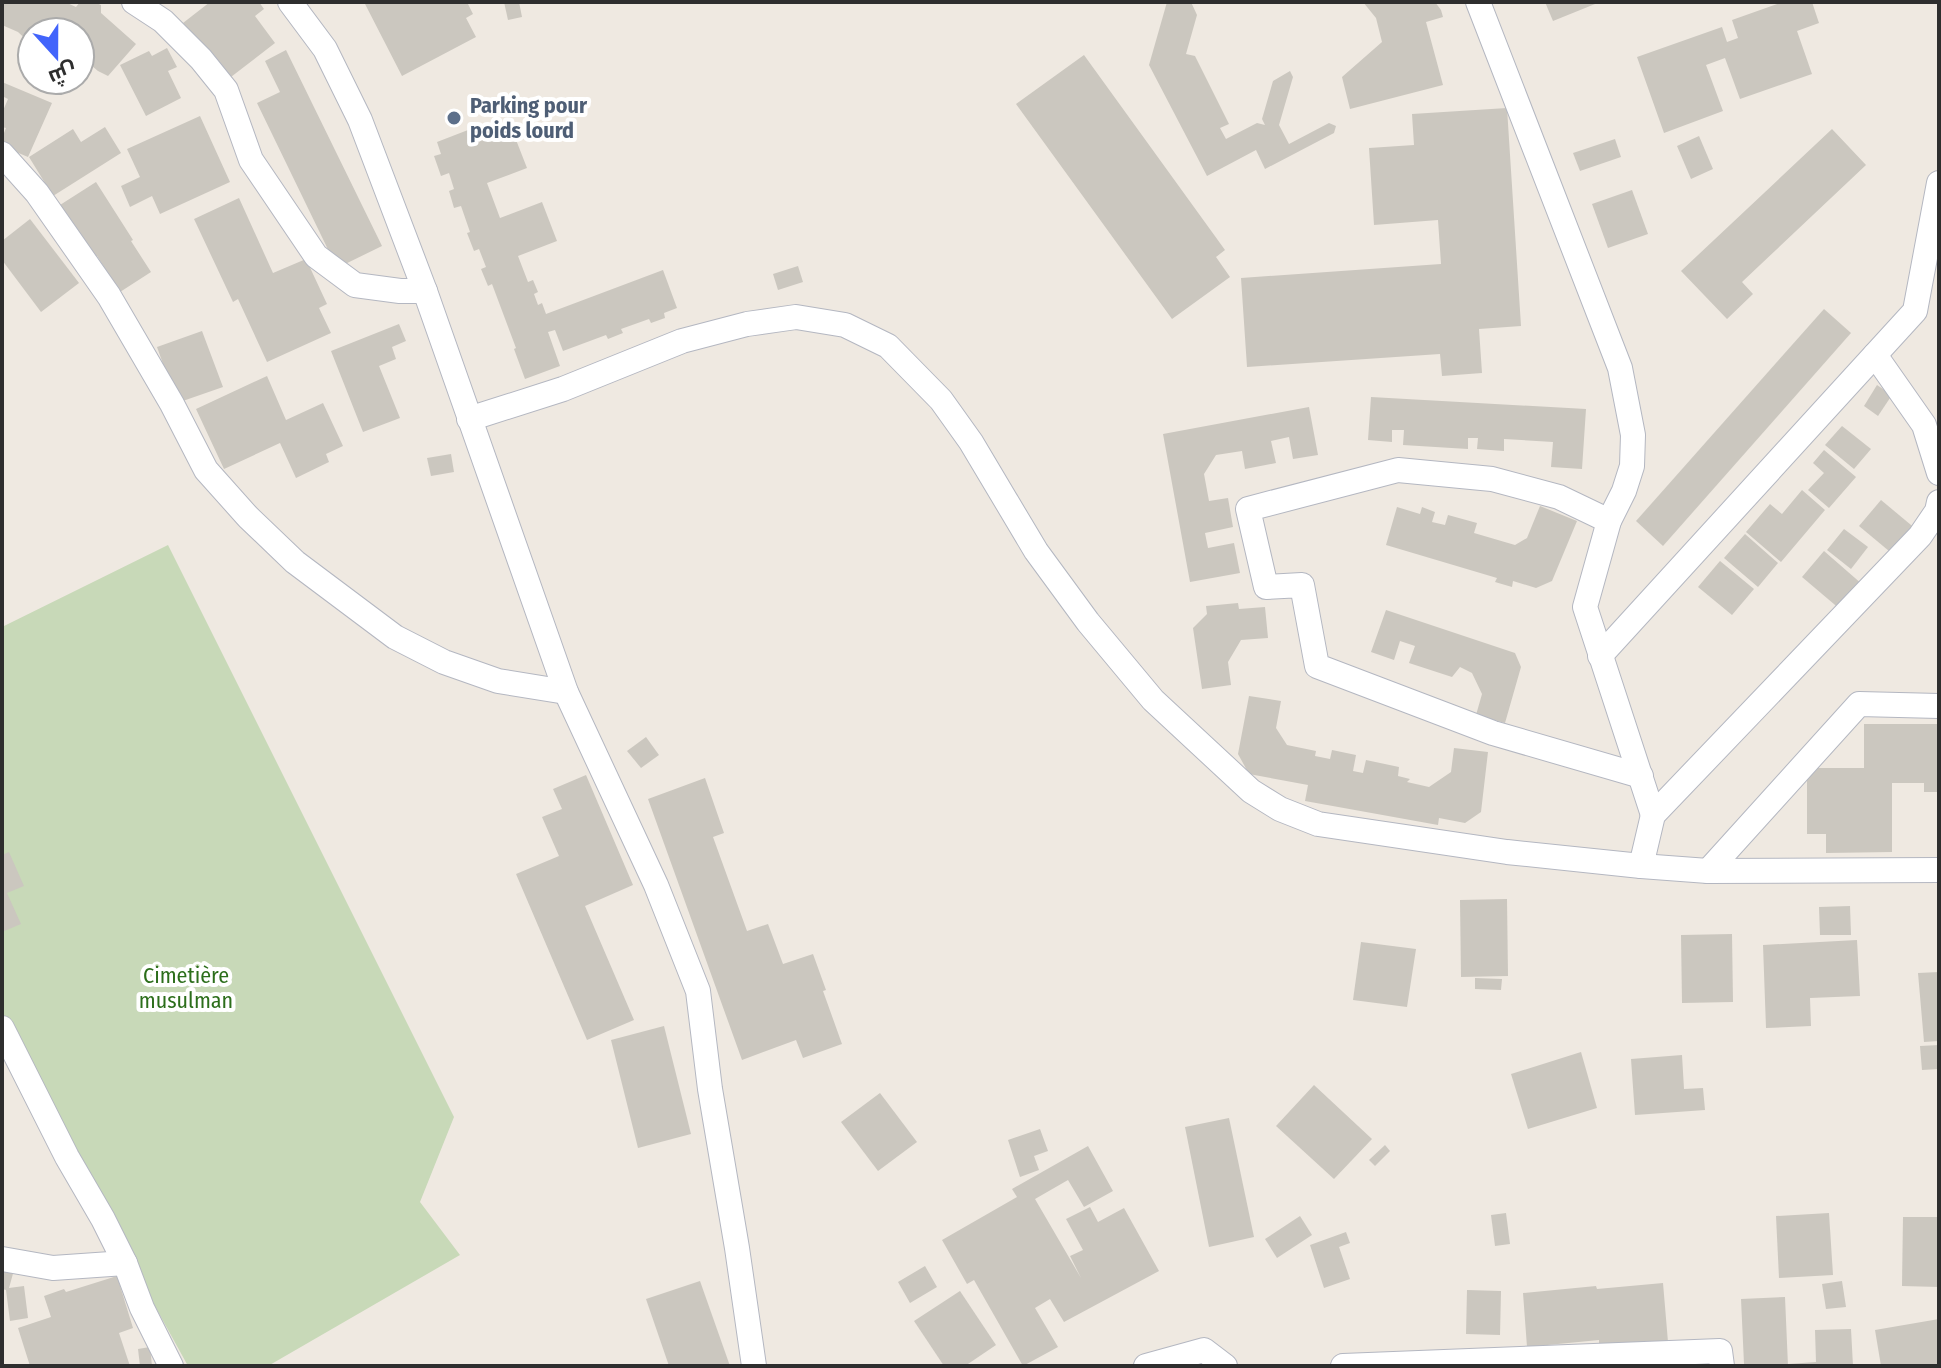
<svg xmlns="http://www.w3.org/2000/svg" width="1941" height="1368" font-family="'Fira Sans Condensed',Cairo,sans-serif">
	<rect width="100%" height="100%" fill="#efe9e1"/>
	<path fill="#c8d9b8" d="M168,545l286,572 -34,85 40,53 -192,111h-80l-186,-337v-402z"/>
	<g fill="#cbc7bf">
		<path d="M2,2h63l11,5 4,-5h14l7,3v8l35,31 -28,32 -10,-5 -18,-15v-24h-48v13l-14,-13 -16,-7z"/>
		<path d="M210,2h49l5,7 -9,7 20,27 -48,37 -44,-57z"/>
		<path d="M364,2h103l6,12 -7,4 10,19 -74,39z"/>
		<path d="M504,2h15l3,15 -14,3z"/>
		<path d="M1167,2h24l6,13 -11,39 9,2 34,68 -9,4 6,11 31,-16 8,2 -3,-6 11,-38 17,-10 3,6 -14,48 10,19 40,-21 7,3 -2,7 -69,36 -9,-19 -49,26 -58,-111z"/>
		<path d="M1363,2h72l6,8 2,7 -17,5 17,63 -93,24 -8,-32 40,-35 -6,-24z"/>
		<path d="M1545,2h55l-47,19z"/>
		<path d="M1783,2h29l7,21 -22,8 15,43 -72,25 -15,-41 -19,7 17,46 -59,22 -27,-76 85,-30 5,15 11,-4 -6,-18z"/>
		<path d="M167,48l10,19 -9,4 13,27 -35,18 -26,-51 29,-14 3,5z"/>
		<path d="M286,50l96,196 -45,22 -80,-165 23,-11 -15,-31z"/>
		<path d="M1084,55l141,195 -9,7 14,20 -58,42 -156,-215z"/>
		<path d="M2,82l50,21 -24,54 -26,-11v-8l4,-10 -4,-1v-14l6,-14 -6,-3z"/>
		<path d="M1507,108l14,218 -42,3 3,44 -40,3 -2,-22 -193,13 -6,-89 200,-14 -3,-44 -64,5 -5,-77 45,-3 -2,-31z"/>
		<path d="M200,116l30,66 -70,32 -8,-18 -22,11 -9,-21 19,-9 -13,-28z"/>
		<path d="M105,127l16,26 -68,43 -24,-39 44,-28 8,13z"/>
		<path d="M511,127l16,41 -40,15 13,35 42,-16 15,39 -39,15 10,26 5,-2 5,12 -4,2 4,11 4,-2 4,11 117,-44 14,38 -13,5 1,5 -14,5 -2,-4 -28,10 2,4 -15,6 -2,-4 -43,16 -8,-21 -7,2 12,34 -35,13 -11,-30 2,-1 -24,-64 -4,2 -7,-17 5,-2 -7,-18 -5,2 -7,-18 3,-1 -9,-26 -7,2 -5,-17 5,-2 -5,-16 -8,3 -7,-20 7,-2 -4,-12 31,-12 4,11z"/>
		<path d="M1832,129l34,36 -124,117 11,12 -26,25 -46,-48z"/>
		<path d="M1699,136l14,33 -22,10 -14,-33z"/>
		<path d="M1615,139l6,18 -41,14 -7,-18z"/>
		<path d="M96,182l37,58 -2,1 20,31 -31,20 -23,-36 -3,3 -34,-54z"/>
		<path d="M1632,190l16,44 -40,14 -16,-44z"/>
		<path d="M239,198l34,75 33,-14 21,45 -8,4 12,25 -64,29 -29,-63 -5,3 -39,-83z"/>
		<path d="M30,219l49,64 -38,29 -39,-52v-19z"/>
		<path d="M798,266l5,16 -25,8 -5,-16z"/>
		<path d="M1824,309l27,24 -188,213 -27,-25z"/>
		<path d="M399,324l7,17 -14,6 4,12 -17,7 21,52 -37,14 -32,-81z"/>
		<path d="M202,331l21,56 -46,16 -20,-56z"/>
		<path d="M267,376l19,44 37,-17 20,43 -17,8 3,8 -33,16 -16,-35 -56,26 -28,-60z"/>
		<path d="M1877,385l15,10 -14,21 -14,-10z"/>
		<path d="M1371,397l215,12 -4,60 -31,-2 2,-25 -49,-3v12l-27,-2 1,-11h-10v11l-65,-4 1,-15h-12v12l-24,-2z"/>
		<path d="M1309,407l9,48 -25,4 -4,-22 -18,4 5,22 -31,6 -3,-18 -26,4 -12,19 5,27 19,-3 5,29 -28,6 3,15 26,-5 6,30 -50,9 -27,-148z"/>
		<path d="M1842,426l29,23 -17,20 -29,-24z"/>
		<path d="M1824,450l32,27 -27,31 -21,-18 16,-17 -11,-10z"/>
		<path d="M451,454l3,18 -23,4 -4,-18z"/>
		<path d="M1802,490l23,20 -44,52 -35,-30 24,-28 12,10z"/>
		<path d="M1881,500l36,30 -22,26 -36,-30z"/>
		<path d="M1540,506l37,15 -25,60 -16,7 -23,-7 -1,6 -17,-5 2,-4 -111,-33 11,-38 23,7 2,-7 13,5 -3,10 13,3 3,-10 29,8 -3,10 41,12 12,-7z"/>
		<path d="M1844,529l24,18 -17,22 -24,-19z"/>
		<path d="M1745,534l33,29 -20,24 -34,-29z"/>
		<path d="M1824,551l39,34 -22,25 -39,-33z"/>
		<path d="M1720,561l34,28 -22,26 -34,-28z"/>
		<path d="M1238,603l1,6 26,-2 3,31 -27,2 -13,22 3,23 -29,4 -9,-61 14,-14 -1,-8z"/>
		<path d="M1386,610l129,43 6,14 -16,56 -29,-8 6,-21 -10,-21 -12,-6 -8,10 -43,-14 6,-17 -15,-5 -6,19 -23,-8z"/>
		<path d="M1249,696l32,5 -5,27 11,17 29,6 -1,5 15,3 2,-9 24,5 -3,16 10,2 3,-13 33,7 -1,9 12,3 -3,3 22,5 22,-15 3,-24 34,4 -7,60 -16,11 -26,-5 -1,7 -133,-24 3,-16 -59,-11 -11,-20z"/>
		<path d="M1864,724h75v68h-15v-9h-32v69l-66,1v-19h-19v-66h57z"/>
		<path d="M646,737l13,18 -18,13 -14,-17z"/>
		<path d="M586,775l47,110 -48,21 49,114 -47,20 -71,-166 43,-18 -17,-39 20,-8 -9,-20z"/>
		<path d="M705,778l19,55 -11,4 34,94 21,-7 15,40 30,-10 13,36 -3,1 19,53 -39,14 -7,-18 -54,20 -94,-261z"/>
		<path d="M9,852l15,34 -17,7 14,31 -19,8v-77z"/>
		<path d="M1507,899l1,77 -47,1 -1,-77z"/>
		<path d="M1850,906l1,29h-31l-1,-28z"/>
		<path d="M1732,934l1,68 -51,1 -1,-68z"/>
		<path d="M1857,940l3,56 -50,2 1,28 -45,2 -3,-83z"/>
		<path d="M1361,942l55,7 -9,58 -54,-7z"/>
		<path d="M1939,972v69l-15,1 -6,-69z"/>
		<path d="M1475,978l27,1 -1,11 -26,-1z"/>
		<path d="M664,1026l27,108 -53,14 -27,-108z"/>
		<path d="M1939,1045v24l-17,1 -2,-24z"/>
		<path d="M1581,1052l16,56 -69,21 -17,-55z"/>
		<path d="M1682,1055l2,34 19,-1 2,22 -70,5 -4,-56z"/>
		<path d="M1314,1085l58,54 -38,40 -58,-53z"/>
		<path d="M880,1093l37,49 -39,29 -37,-49z"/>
		<path d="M1229,1118l25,119 -45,10 -24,-120z"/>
		<path d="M1040,1129l8,22 -14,5 5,14 -19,7 -12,-37z"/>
		<path d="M1385,1145l5,6 -15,15 -6,-6z"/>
		<path d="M1088,1146l25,45 -29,16 -16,-27 -33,19 46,79 -11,-22 13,-6 -17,-31 24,-12 8,15 26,-14 35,63 -95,51 -14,-23 -15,9 23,39 -35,19 -49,-86 -7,4 -25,-44 75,-43 -5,-8z"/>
		<path d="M1506,1213l4,31 -15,2 -4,-31z"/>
		<path d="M1829,1213l4,62 -54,3 -3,-62z"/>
		<path d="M1300,1216l12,19 -35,23 -12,-19z"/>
		<path d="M1903,1217h36v70l-37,-1z"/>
		<path d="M1346,1232l4,11 -11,4 11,32 -26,9 -14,-43z"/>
		<path d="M925,1266l12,21 -27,16 -12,-21z"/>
		<path d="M2,1268l12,2 -5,18 15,-2 4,32 -18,3 -4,-31 -4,-1z"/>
		<path d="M117,1276l16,52 -14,5 11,33h-100l-12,-38 33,-11 -7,-21 20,-7 2,3z"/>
		<path d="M700,1281l30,85h-61l-23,-67z"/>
		<path d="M1842,1281l4,26 -20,2 -4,-25z"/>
		<path d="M1663,1283l5,59 -69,6v-8l-72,7 -4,-54 73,-7 1,3z"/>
		<path d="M1467,1290l34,1 -1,44 -34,-1z"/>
		<path d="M960,1291l36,54 -31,21h-21l-30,-45z"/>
		<path d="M1785,1297l3,69h-41v-2h-3l-3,-65z"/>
		<path d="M1939,1319v47h-58l-6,-36z"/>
		<path d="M1851,1329l2,37h-65v-2l28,-2 -1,-32z"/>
		<path d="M150,1347l2,19h-12l-2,-17z"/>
	</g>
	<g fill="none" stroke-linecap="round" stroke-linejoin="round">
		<defs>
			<g id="street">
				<path d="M134,2l29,19 38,38 25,31 25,70 65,96 39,29 45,6h25"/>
				<path d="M290,2l35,47 35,71 65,171 141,401 90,193 42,106 12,98 27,159 17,118"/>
				<path d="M1478,2l142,366 13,67 -1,31 -8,25 -15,30 -24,86 68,208"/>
				<path d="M2,154l35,39 72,103 63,108 34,66 42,47 47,45 100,75 49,25 54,19 68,11"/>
				<path d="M1875,355l49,70 15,48"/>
				<path d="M469,419l94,-30 119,-48 65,-17 49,-7 49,8 43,21 53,54 30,42 65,109 52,71 65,78 98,91 29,18 38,15 189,28 134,14 67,5 231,-1"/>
				<path d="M1609,521l-50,-24 -67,-18 -94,-9 -150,39 18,78 36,-2 15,81 176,67 148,43"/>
				<path d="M1600,656l315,-345 24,-128"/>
				<path d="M1641,866l12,-51 267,-279 17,-25 2,-9"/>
				<path d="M1708,871l151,-167 80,2"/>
				<path d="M2,1028l65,129 36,62 22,44 17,45 29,58"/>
				<path d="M2,1259l51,9 72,-5"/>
				<path d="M1146,1366l58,-16 21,16"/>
				<path d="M1343,1366l377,-15 2,15"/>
			</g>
		</defs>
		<use href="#street" stroke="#b4b7c1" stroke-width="26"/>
		<use href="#street" stroke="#fff" stroke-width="24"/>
	</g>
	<circle fill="#5c6f8a" stroke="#fff" stroke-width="3" cx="454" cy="118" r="8"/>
	<g text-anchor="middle" stroke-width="8" stroke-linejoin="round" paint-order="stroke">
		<g font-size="22" font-weight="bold" fill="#4e5e75" stroke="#fff" text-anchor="start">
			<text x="470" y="113">Parking pour<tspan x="470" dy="25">poids lourd</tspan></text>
		</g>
		<g font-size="22" fill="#2c6e1b" stroke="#fff">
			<text x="186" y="983">Cimetière<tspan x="186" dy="25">musulman</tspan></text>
		</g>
	</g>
	<rect width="1941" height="1368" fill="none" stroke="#2e2e2e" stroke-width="8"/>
	<g transform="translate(56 56) rotate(159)"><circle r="38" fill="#ffffff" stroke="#ababab" stroke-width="2"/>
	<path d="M0-6L14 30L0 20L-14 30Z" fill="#4264fb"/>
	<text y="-12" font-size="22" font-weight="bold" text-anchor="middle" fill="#2e2e2e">ش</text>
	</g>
</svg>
